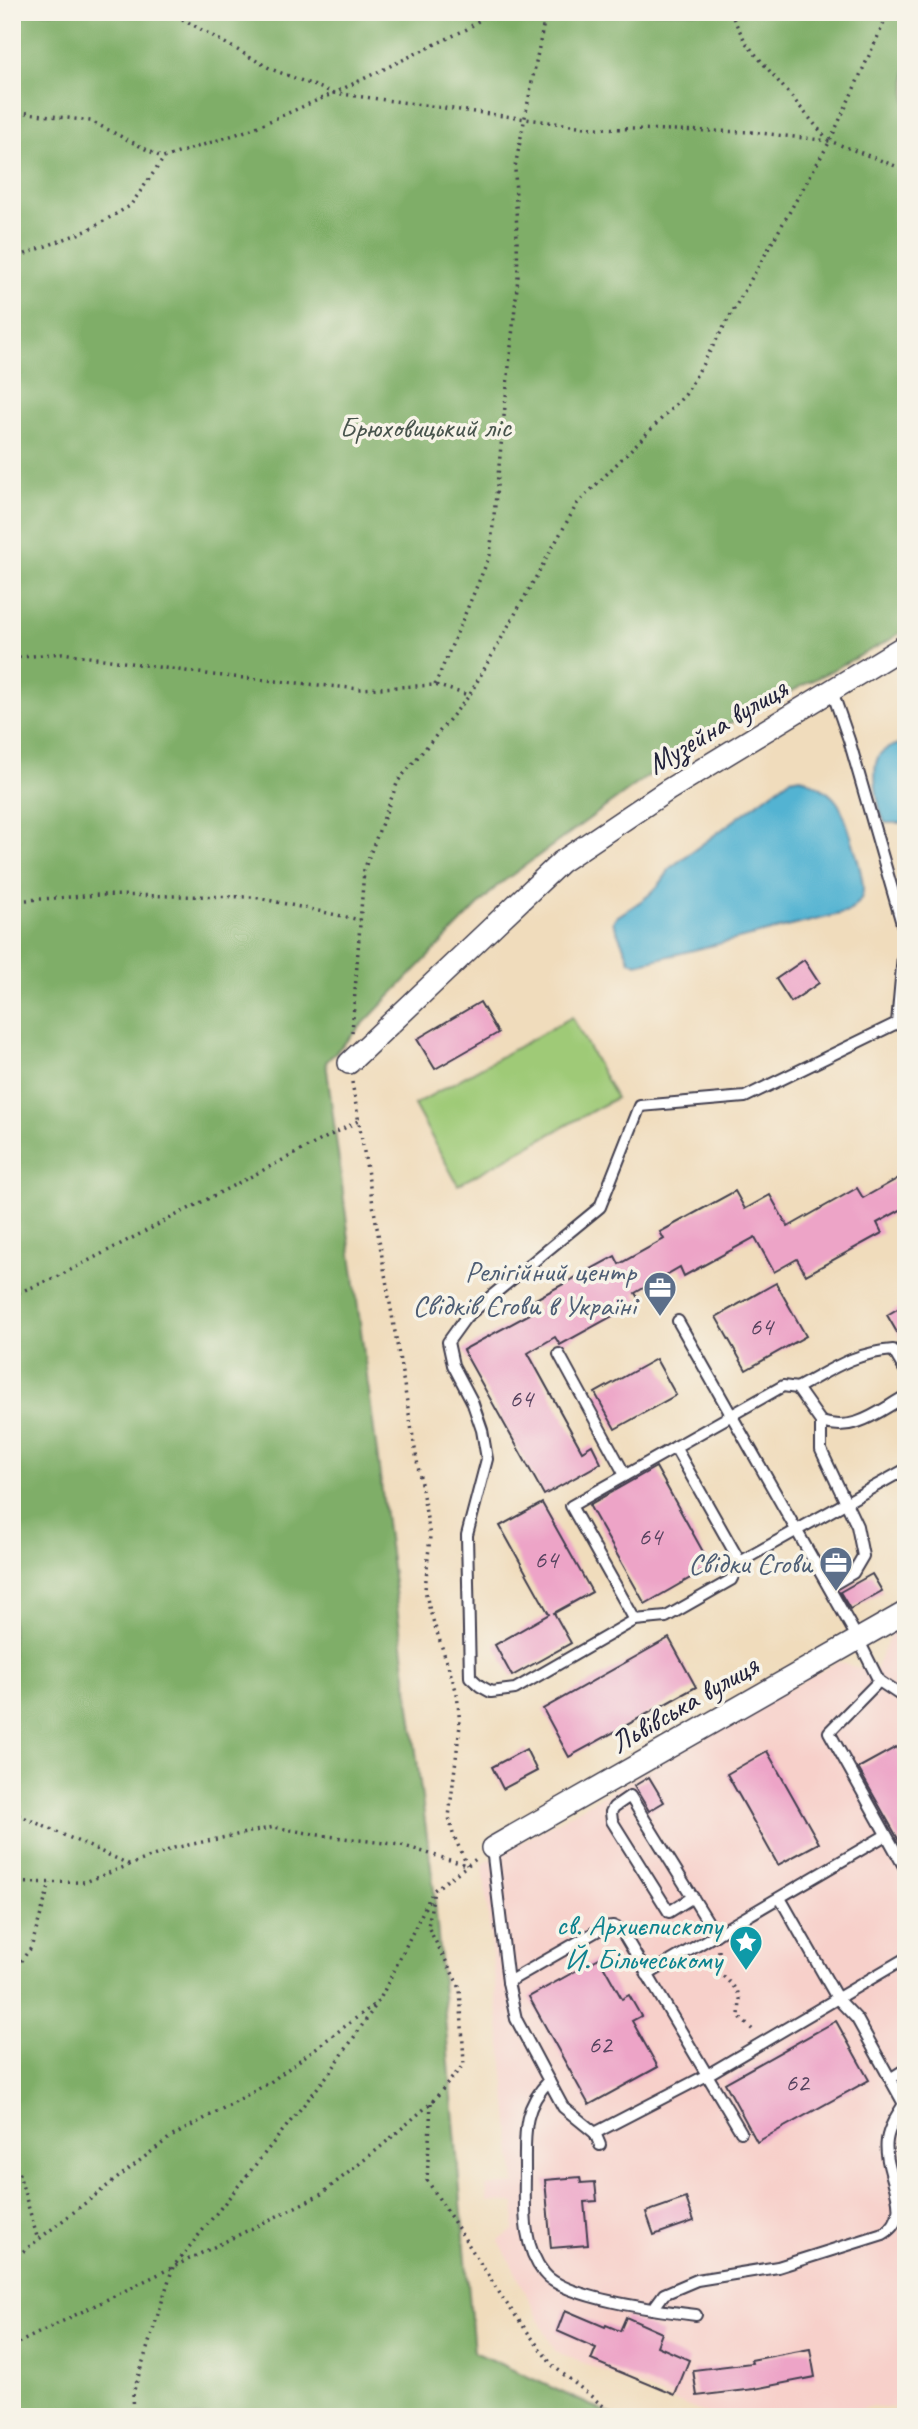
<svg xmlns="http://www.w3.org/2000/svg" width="918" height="2429" font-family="Caveat,sans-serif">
	<rect width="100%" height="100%" fill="#f7f3e8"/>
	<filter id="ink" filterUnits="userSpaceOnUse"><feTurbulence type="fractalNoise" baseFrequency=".0143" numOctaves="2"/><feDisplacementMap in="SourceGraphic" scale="14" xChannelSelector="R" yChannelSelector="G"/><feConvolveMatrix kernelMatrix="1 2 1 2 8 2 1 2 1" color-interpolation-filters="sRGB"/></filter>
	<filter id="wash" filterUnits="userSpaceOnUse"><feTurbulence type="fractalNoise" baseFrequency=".00686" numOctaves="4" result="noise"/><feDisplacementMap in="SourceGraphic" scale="28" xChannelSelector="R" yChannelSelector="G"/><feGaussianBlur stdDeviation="1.57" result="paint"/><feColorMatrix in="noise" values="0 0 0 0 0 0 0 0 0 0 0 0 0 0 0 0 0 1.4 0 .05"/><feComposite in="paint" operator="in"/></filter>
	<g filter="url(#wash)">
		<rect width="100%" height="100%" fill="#f0dcbc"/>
		<path fill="#f7d0ca" d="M906,1621v788l-33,-3 -43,11h-117l-158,-66 -56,-111 15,-10 1,-27 -27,-1 -2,-16 29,-2 -32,-320 354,-202 37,10 19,-44z"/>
		<path fill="#9fca77" stroke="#607659" stroke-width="2" d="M572,1017l44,81 -158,87 -44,-80z"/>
		<path fill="#7fae68" stroke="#506852" stroke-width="2" d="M12,12h894v617l-18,12 -192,100 -199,145 -171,176 108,828 40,462 142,65h-604z"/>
		<g fill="#53b3d2" stroke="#3a6a86" stroke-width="2">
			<path d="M906,742v81h-21c-7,-14 -16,-58 -4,-70 6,-6 17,-9 25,-11z"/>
			<path d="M801,777c13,7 27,13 36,25 9,12 27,74 26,89 -1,10 -7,15 -15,21l-211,52 -7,-3 -17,-39 2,-4c23,-15 43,-25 55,-50l120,-89z"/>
		</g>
		<g id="blocks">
			<g fill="#eda4c7">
				<path d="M804,960l15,23 -28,19 -15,-23z"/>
				<path d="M480,1002l18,31 -63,36 -18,-30z"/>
				<path d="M906,1174v33l-29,16 5,10 -76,42 -9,-16 -23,13 -19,-35 -71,39 -4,-9 -45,26 5,8 -80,44 -5,-8 -27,16 54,98 10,-6 9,18 -57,32 -81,-145 76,-41 -5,-9 81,-44 4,8 45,-25 -4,-7 75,-41 10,18 25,-14 18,32 69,-39 6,10z"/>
				<path d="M776,1283l30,53 -60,34 -30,-53z"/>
				<path d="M906,1304v44l-19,-33z"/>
				<path d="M656,1359l20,36 -61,34 -20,-36z"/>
				<path d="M656,1467l55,99 -66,38 -56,-99z"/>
				<path d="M542,1503l50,89 -38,21 17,30 -59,33 -17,-31 54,-31 -49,-88z"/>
				<path d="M872,1574l10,17 -32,18 -10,-17z"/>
				<path d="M669,1638l27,49 -127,70 -26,-48z"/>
				<path d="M896,1747l10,18v88l-48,-85z"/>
				<path d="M526,1749l11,22 -34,18 -11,-22z"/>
				<path d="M767,1751l52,92 -41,22 -51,-91z"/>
				<path d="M649,1777l15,25 -15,9 -15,-25z"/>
				<path d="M599,1958l23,41 7,-4 12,21 -9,5 26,46 -69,38 -60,-108z"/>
				<path d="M836,2021l33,59 -112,62 -32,-59z"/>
				<path d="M580,2177l1,6 14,-1 2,19 -13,1 4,43 -37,3 -6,-68z"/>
				<path d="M686,2198l8,23 -40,14 -8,-23z"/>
				<path d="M565,2310l40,17 1,-2 14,6 6,-14 36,16 -5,13 32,14 -14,35 -84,-35 5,-12 -39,-17z"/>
				<path d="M810,2349l5,28 -61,12 -57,7 -4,-26 59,-7 -1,-3z"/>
			</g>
		</g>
	</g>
	<g filter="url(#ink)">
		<use href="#blocks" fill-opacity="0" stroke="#413e4e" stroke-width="2"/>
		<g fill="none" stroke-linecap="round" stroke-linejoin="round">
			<defs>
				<g id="service">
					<path d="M832,691l17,49 56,194 -8,89 -152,74 -105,9 -40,101 -123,101 -11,9 -18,25 5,23 19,36 10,29 5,29 -20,76 3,142 10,9 11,6 24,-3 120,-69 31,-3 65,-37 9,-18 166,-93"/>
					<path d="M678,1321l180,318 21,42 27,18"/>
					<path d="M559,1354l66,121"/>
					<path d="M797,1388c34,-18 56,-35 96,-38l13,22"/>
					<path d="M821,1422c34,11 56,-10 85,-26"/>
					<path d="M675,1447l65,115"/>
					<path d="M635,1620l-64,-114 212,-120 14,2 24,34v28l36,76 6,30 -10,17 -24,14"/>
					<path d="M879,1681l-50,51 77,138"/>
					<path d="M492,1848l16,134 8,37 33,62c-27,27 -24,54 -24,89 0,34 -4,75 19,103 20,26 119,38 152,42"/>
					<path d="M693,1897l-24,15 -57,-91 -1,-9 3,-5 16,-11 86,139"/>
					<path d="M647,1975l239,-140"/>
					<path d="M508,1982l96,-55 9,-1 8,4 120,202"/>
					<path d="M890,2079l16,-10"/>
					<path d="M549,2081l14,26 32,26 5,12"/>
					<path d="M595,2133l112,-58 199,-117"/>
					<path d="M653,2309l11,-15 33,-14 81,-13 105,-33c35,-21 -1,-60 4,-94 2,-13 10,-25 17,-36l-47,-85 -20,-21 -57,-100"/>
				</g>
				<g id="minor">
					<path d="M349,1063l212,-201 107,-72 238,-145"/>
					<path d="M492,1848l414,-236"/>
				</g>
			</defs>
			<use href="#service" stroke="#413e4e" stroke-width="14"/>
			<use href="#minor" stroke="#413e4e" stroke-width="24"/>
			<g stroke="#413e4e" stroke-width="3.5" stroke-dasharray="2 5" stroke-linecap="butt">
				<path d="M170,12l101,57 63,24 133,-64 24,-17"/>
				<path d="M730,12l16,31 82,97"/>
				<path d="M12,111l79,10 72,37 86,-28 85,-37 259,35 158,4 79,9 76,29"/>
				<path d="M12,259l74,-28 44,-25 34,-48"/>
				<path d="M12,658l50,-5 151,22 148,14 74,-4 33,10"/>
				<path d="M435,685l55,-130 28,-278 -3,-110 31,-155"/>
				<path d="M12,901l87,-6 155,2 106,23"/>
				<path d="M352,1032l12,-162 34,-89 71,-85 108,-192 108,-109 145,-254 59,-129"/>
				<path d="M352,1082l78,454 -5,54 5,21 27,82 3,32 -11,92 4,17 14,31"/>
				<path d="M12,1295l43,-17 303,-157"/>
				<path d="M12,1812l119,53"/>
				<path d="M12,1883l73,-1 89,-34 100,-21 45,8 82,10 65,20"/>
				<path d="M719,1950v22l18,18 3,9 -1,18 16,15"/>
				<path d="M12,1972l19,-24 19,-65"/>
				<path d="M431,2103l-4,77 77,120 48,65 65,52"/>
				<path d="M12,2170l7,4 19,66"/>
				<path d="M12,2260l157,-122 100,-55 110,-82 52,-106"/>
				<path d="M12,2346l308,-151 58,-46 53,-46 33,-39 -4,-76 -32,-61 6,-37 42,-31"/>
				<path d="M134,2417l-1,-24 40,-126 158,-196 45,-66"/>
			</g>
			<use href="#service" stroke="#fff" stroke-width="10"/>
			<use href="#minor" stroke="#fff" stroke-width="21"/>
		</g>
	</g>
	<defs>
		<symbol id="office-pin" viewBox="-11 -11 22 30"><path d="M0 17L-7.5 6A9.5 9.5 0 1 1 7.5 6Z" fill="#5c6f8a" stroke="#f7f3e8"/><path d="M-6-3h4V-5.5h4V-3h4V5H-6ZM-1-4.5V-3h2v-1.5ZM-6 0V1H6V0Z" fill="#fff"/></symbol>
		<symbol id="sight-pin" viewBox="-11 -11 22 30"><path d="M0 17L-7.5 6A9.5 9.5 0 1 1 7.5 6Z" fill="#0f9aa8" stroke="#f7f3e8"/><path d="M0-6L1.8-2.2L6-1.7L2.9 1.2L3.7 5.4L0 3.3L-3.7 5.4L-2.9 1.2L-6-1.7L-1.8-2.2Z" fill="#fff"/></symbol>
	</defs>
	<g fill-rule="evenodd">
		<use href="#office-pin" x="641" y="1269" width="38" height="52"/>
		<use href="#office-pin" x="817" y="1544" width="38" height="52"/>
		<use href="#sight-pin" x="727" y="1923" width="38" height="52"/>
	</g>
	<g text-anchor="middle" stroke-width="7" stroke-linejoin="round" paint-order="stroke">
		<g font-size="26" fill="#55425e">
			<text x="761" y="1335">64</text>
			<text x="521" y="1407">64</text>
			<text x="650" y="1545">64</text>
			<text x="546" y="1568">64</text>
			<text x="600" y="2053">62</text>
			<text x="797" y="2091">62</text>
		</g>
		<g font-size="30" fill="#48544d" stroke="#f7f3e8">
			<text x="425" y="437">Брюховицький ліс</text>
		</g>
		<g font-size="30" fill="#22223b" stroke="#f7f3e8">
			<text transform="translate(717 726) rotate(-31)" y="10">Музейна вулиця</text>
			<text transform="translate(684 1704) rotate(-30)" y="10">Львівська вулиця</text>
		</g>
		<g font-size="30" fill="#4e5e75" stroke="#f7f3e8" text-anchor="end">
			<text x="636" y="1281">Релігійний центр<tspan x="636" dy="34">Свідків Єгови в Україні</tspan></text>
			<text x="812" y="1573">Свідки Єгови</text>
		</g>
		<g font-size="30" fill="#0d838f" stroke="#f7f3e8" text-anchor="end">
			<text x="722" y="1935">св. Архиєпископу<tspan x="722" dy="34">Й. Більчеському</tspan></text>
		</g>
	</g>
	<rect width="918" height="2429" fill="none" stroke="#f7f3e8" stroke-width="42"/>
</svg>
